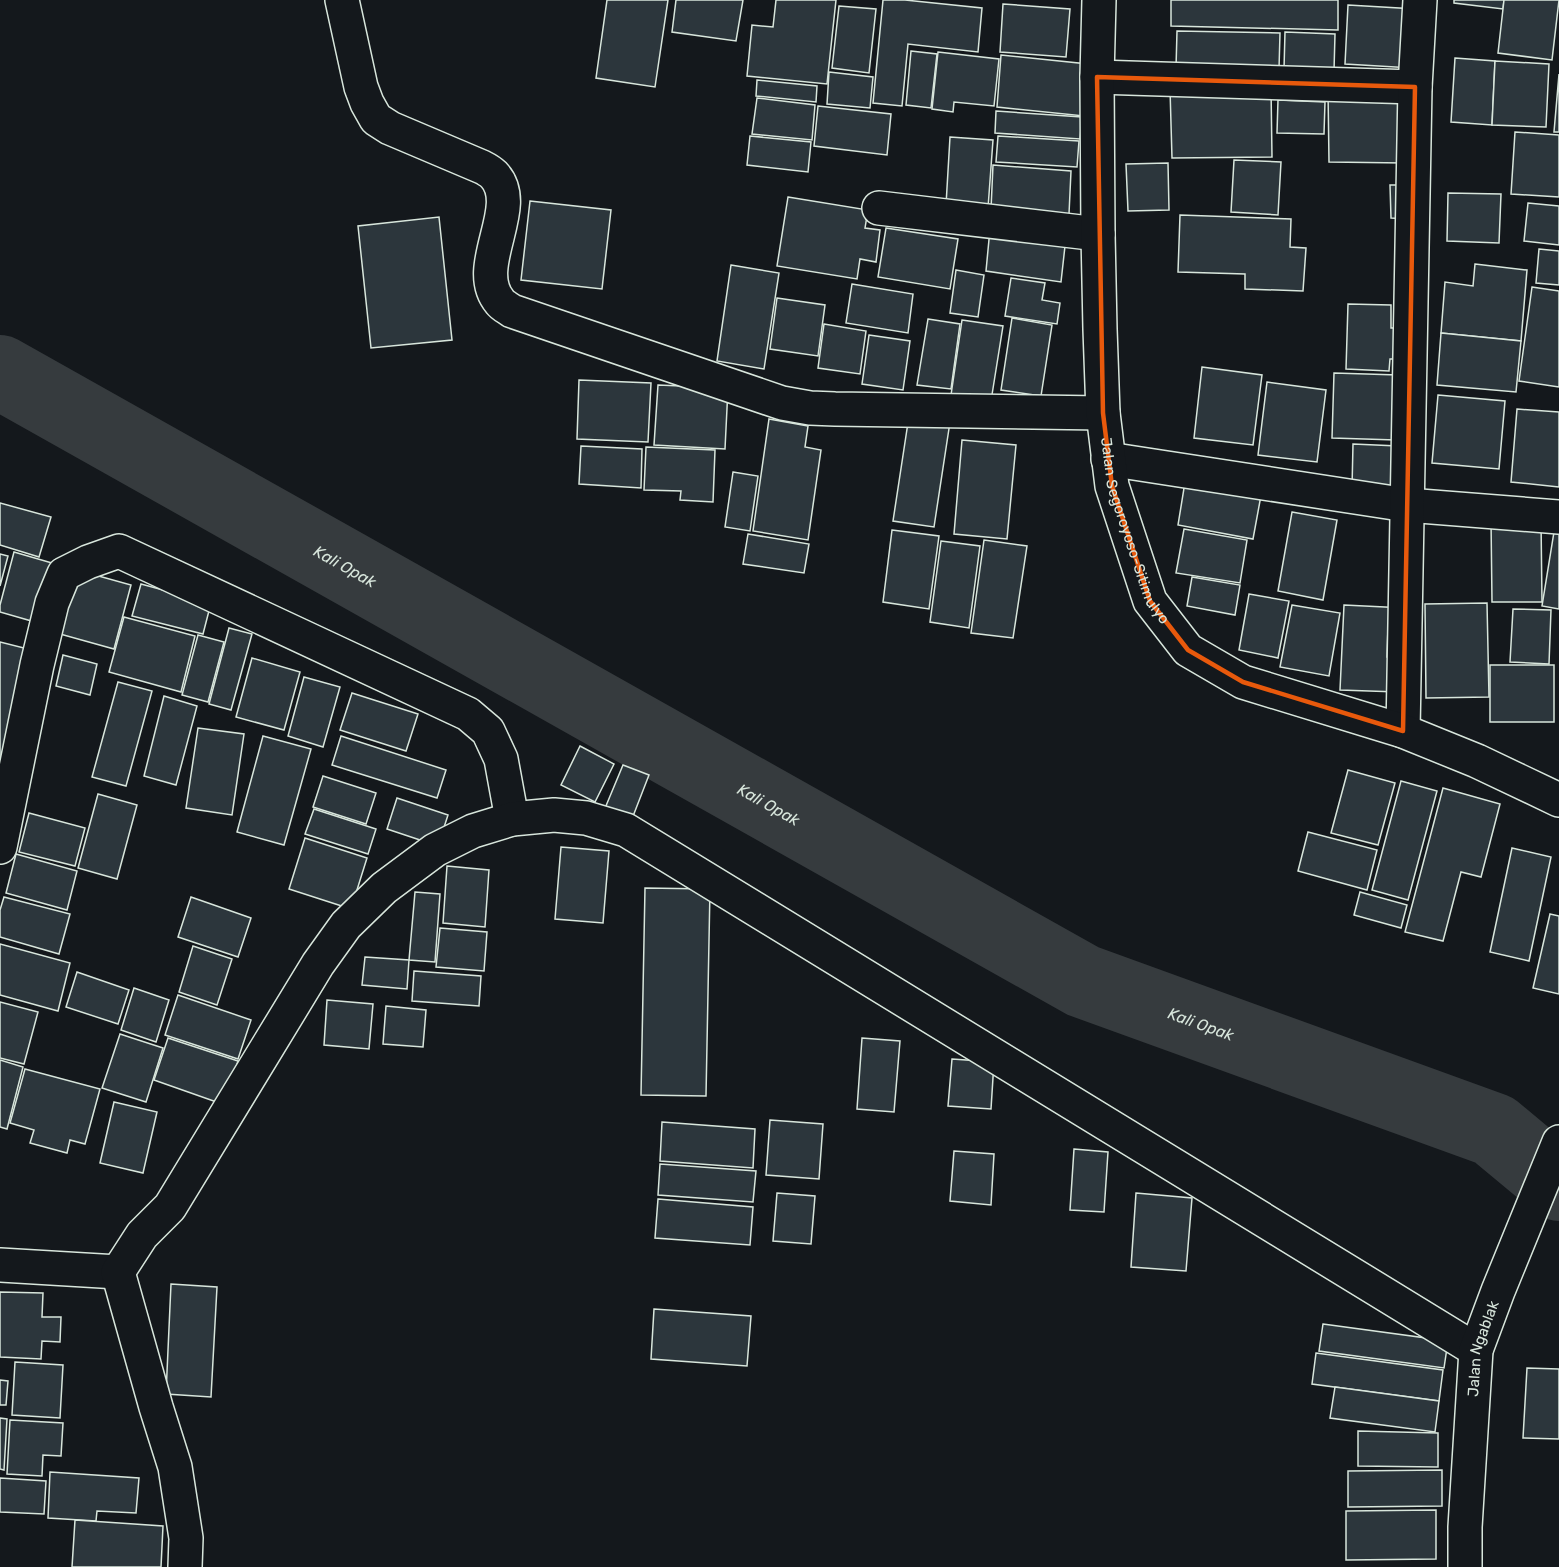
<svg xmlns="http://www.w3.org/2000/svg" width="1559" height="1567" font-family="Rubik,sans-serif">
	<rect width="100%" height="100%" fill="#14181c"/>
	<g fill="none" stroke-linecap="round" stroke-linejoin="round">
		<path stroke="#363b3e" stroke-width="74" id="s1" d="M0,372l1083,609 411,149 65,54"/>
	</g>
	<g fill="#2c363c" stroke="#d8e6dc" stroke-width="1.5">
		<path d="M607,0h61l-13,87 -59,-9z"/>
		<path d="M676,0h67l-7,41 -64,-9z"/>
		<path d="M776,0h60l-9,84 -80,-8 5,-51 21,2z"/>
		<path d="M883,0h22l77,8 -4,44 -70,-8 -6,62 -29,-3z"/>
		<path d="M1171,0h167v30l-167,-4z"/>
		<path d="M1454,0h50l-1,9 -49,-6z"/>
		<path d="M1504,0h55l-7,60 -54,-7z"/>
		<path d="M1003,4l67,5 -4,48 -66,-5z"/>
		<path d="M1348,5l68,4 -4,59 -67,-4z"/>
		<path d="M839,6l37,3 -7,64 -37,-5z"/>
		<path d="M1177,31l103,2 -1,36 -103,-1z"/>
		<path d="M1285,32l50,2 -1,37 -50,-2z"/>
		<path d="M911,51l26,3 -6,54 -25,-3z"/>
		<path d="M938,52l61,7 -5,47 -40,-4 -1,10 -21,-3z"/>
		<path d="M1001,55l87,9 -4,52 -87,-9z"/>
		<path d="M1455,58l40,3 -3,64 -41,-3z"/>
		<path d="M1495,61l54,3 -3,63 -54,-2z"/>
		<path d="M829,72l44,5 -3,31 -43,-4z"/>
		<path d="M1559,74v58h-5z"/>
		<path d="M757,80l60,6 -1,16 -60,-6z"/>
		<path d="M1271,87l1,70 -100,1 -2,-69z"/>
		<path d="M1328,91h76v72l-75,-1z"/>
		<path d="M757,98l58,7 -3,35 -60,-6z"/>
		<path d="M1278,100l47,2 -1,32 -47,-1z"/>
		<path d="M818,106l73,8 -4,41 -73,-9z"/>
		<path d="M996,111l86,6 -2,22 -85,-6z"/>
		<path d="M1515,132l44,3v62l-48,-3z"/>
		<path d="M750,136l61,6 -3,30 -61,-7z"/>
		<path d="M998,136l81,5 -2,26 -81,-5z"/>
		<path d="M950,137l43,3 -5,68 -42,-3z"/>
		<path d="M1234,160l47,2 -3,53 -47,-3z"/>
		<path d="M1168,163l1,47 -41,1 -2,-47z"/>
		<path d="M993,165l78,6 -2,43 -78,-5z"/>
		<path d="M1390,185h22v34l-21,-1z"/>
		<path d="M1448,193l53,1 -2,49 -52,-2z"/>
		<path d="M788,197l80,13 -3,18 15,2 -4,32 -16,-3 -3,20 -80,-13z"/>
		<path d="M530,201l81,9 -9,79 -81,-9z"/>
		<path d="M1528,203l31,3v39l-35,-4z"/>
		<path d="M1180,215l111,4 -1,28 16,1 -3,43 -58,-2v-15l-67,-2z"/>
		<path d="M439,217l13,123 -81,8 -13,-122z"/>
		<path d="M886,228l72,11 -8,50 -72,-12z"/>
		<path d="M990,229l76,8 -5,45 -75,-11z"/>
		<path d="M1539,249l20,2v34l-23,-2z"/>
		<path d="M1475,264l52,6 -6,71 -80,-8 4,-51 28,4z"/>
		<path d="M731,265l48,8 -15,96 -47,-8z"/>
		<path d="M956,270l28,5 -6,42 -28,-4z"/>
		<path d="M1011,278l34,5 -3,17 18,3 -3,21 -52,-8z"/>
		<path d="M852,284l61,10 -5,39 -62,-10z"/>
		<path d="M1532,287l27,4v96l-40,-6z"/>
		<path d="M777,298l48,7 -7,51 -48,-7z"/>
		<path d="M1348,304l43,1v23h17l-2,31h-16l-1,12 -43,-2z"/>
		<path d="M1012,318l40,7 -11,71 -40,-6z"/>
		<path d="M928,319l32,5 -9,65 -34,-4z"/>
		<path d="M962,320l41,6 -12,75 -40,-6z"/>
		<path d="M824,324l42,7 -6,43 -42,-6z"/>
		<path d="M1441,333l80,8 -5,51 -79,-7z"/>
		<path d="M869,335l41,6 -7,49 -41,-6z"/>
		<path d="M1202,367l60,8 -9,70 -59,-7z"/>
		<path d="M1334,373l64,2 -2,65 -64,-2z"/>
		<path d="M579,380l72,3 -3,59 -71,-3z"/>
		<path d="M1267,382l59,8 -9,72 -59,-7z"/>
		<path d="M658,385l70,3 -3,61 -71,-4z"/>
		<path d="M1438,395l67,6 -6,68 -67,-6z"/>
		<path d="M1517,409l42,3v75l-48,-5z"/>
		<path d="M909,416l41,6 -16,105 -41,-6z"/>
		<path d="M769,419l39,7 -3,21 16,3 -13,90 -55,-9z"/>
		<path d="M962,440l54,5 -9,94 -53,-5z"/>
		<path d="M1353,444l45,2 -1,44 -45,-2z"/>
		<path d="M581,446l61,3 -1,39 -62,-4z"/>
		<path d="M646,447l69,3 -2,52 -33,-2 1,-9 -37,-1z"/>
		<path d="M733,472l25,4 -8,55 -25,-4z"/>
		<path d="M1186,476l76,14 -9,49 -75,-14z"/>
		<path d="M0,503l51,14 -12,40 -39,-12z"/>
		<path d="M1292,512l45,8 -14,80 -45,-9z"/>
		<path d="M1491,520h50l1,82h-50z"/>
		<path d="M1184,529l63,11 -7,43 -64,-10z"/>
		<path d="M892,530l47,6 -10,73 -46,-7z"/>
		<path d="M1554,532l5,1v76l-17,-3z"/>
		<path d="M748,534l61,10 -5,29 -61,-9z"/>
		<path d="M984,540l43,6 -14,92 -42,-5z"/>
		<path d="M941,541l39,5 -11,82 -39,-6z"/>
		<path d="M14,552l38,11 -17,59 -35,-10v-7z"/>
		<path d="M0,554l8,2 -8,30z"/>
		<path d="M77,570l54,15 -17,64 -54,-15z"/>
		<path d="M1192,577l48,8 -5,30 -48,-9z"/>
		<path d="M141,584l70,19 -8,31 -71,-18z"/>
		<path d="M1249,594l40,7 -11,57 -39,-8z"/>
		<path d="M1487,603l2,94 -63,1 -1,-94z"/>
		<path d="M1292,605l48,8 -11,63 -49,-9z"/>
		<path d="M1344,605l61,3v20l-17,-1 -1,30h13l-2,35 -58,-2z"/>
		<path d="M1513,609l38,1 -2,54 -39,-2z"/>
		<path d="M124,617l71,19 -14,56 -72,-20z"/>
		<path d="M229,628l23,6 -21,76 -22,-6z"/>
		<path d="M198,635l26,7 -16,60 -26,-7z"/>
		<path d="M0,642l32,8 -32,139z"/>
		<path d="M63,655l34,9 -7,31 -34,-9z"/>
		<path d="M252,658l48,14 -16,58 -48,-13z"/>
		<rect x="1490" y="665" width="64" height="57"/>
		<path d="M304,677l36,10 -17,60 -35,-11z"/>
		<path d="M118,682l34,9 -26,95 -34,-9z"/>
		<path d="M352,693l66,21 -12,37 -66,-21z"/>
		<path d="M164,696l33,10 -21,79 -32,-9z"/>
		<path d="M198,728l46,6 -12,81 -46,-7z"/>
		<path d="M263,736l48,13 -27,96 -47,-13z"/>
		<path d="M341,736l105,34 -9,28 -105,-33z"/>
		<path d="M580,746l34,18 -19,38 -34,-17z"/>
		<path d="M623,765l26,10 -19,49 -27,-11z"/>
		<path d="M1348,770l47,13 -17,62 -47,-12z"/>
		<path d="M323,776l53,17 -10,31 -53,-17z"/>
		<path d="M1401,781l36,10 -29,109 -36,-10z"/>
		<path d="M1443,788l57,16 -19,73 -20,-5 -18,69 -38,-9z"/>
		<path d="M98,794l39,11 -20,74 -39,-11z"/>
		<path d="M397,798l51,17 -10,31 -51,-17z"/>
		<path d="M314,809l62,20 -8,25 -63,-20z"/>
		<path d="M29,813l56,15 -10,38 -56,-14z"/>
		<path d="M1308,832l69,18 -10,40 -69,-19z"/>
		<path d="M305,838l62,20 -16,51 -62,-20z"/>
		<path d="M561,847l48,4 -6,72 -48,-4z"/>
		<path d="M1512,848l39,9 -22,104 -39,-9z"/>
		<path d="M16,854l61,17 -10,39 -61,-17z"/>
		<path d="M447,866l42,4 -4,57 -42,-4z"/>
		<path d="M645,888l65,1 -4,207 -65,-1z"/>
		<path d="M415,892l25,2 -5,68 -26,-2z"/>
		<path d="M1360,892l47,13 -6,23 -47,-13z"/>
		<path d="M4,897l66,17 -11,40 -59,-17v-27z"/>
		<path d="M191,897l60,21 -13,39 -60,-20z"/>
		<path d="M1550,914l9,2v78l-26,-6z"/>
		<path d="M440,928l47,4 -3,39 -48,-4z"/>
		<path d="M0,944l70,19 -12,48 -58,-16z"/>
		<path d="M193,946l39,13 -15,46 -38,-13z"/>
		<path d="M365,957l44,3 -2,29 -45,-4z"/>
		<path d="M414,971l67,5 -2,30 -67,-5z"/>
		<path d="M77,972l52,18 -11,34 -52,-17z"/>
		<path d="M134,988l35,12 -13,42 -35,-12z"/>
		<path d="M178,995l73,25 -13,39 -73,-24z"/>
		<path d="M327,1000l46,4 -4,45 -45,-4z"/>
		<path d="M0,1002l38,10 -14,52 -24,-6z"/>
		<path d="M386,1006l40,4 -3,37 -40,-3z"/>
		<path d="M120,1034l43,14 -17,54 -44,-14z"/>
		<path d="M168,1038l70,23 -13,44 -71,-25z"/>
		<path d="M862,1038l38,3 -6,71 -37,-3z"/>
		<path d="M952,1059l42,3 -3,47 -43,-3z"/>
		<path d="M0,1060l23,7 -16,62 -7,-2z"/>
		<path d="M25,1069l75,20 -15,55 -15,-4 -3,13 -37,-10 4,-13 -24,-7z"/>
		<path d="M114,1102l43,10 -14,61 -43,-10z"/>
		<path d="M770,1120l53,4 -4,55 -53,-4z"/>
		<path d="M662,1122l93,7 -2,39 -93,-7z"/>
		<path d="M1074,1149l34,3 -4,60 -34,-2z"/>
		<path d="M954,1151l40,3 -3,51 -41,-4z"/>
		<path d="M660,1164l96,7 -3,31 -95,-7z"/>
		<path d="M777,1193l38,3 -4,48 -38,-3z"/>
		<path d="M1136,1193l56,5 -6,73 -55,-4z"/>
		<path d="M658,1199l95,8 -3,38 -95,-7z"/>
		<path d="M171,1284l46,3 -6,110 -45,-3z"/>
		<path d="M0,1292l43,1 -1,24h19l-1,25 -18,-1 -1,18 -41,-2z"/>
		<path d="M654,1309l97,7 -4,50 -96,-7z"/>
		<path d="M1323,1324l125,17 -4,27 -125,-17z"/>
		<path d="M1316,1353l127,17 -4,31 -127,-17z"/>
		<path d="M15,1362l48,3 -3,53 -48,-3z"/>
		<path d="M1527,1368l32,1v70l-36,-1z"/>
		<path d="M0,1380l8,1 -2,24h-6z"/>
		<path d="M1335,1387l104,14 -4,31 -105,-14z"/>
		<path d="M0,1418l7,1 -3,51 -4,-1z"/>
		<path d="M10,1420l53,3 -2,33 -18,-1 -1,21 -35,-2z"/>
		<path d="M1358,1431l80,2v34l-80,-1z"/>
		<path d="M1442,1470v36l-94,1v-36z"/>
		<path d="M50,1472l89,6 -3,35 -39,-2 -1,10 -48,-3z"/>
		<path d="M0,1478l46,3 -2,33 -44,-2z"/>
		<path d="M1436,1510v49l-90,1v-49z"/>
		<path d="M75,1520l88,6 -2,41h-89z"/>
	</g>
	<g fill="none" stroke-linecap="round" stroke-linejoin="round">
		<defs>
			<g id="minor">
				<path d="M342,0l19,87 6,16 9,16 14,9 92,39c4,2 9,5 12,8 30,32 -24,92 6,127 3,4 8,6 12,9l270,92 28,5 25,1 268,4"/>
				<path d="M1097,77l318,10"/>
				<path d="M879,208l219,26"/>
				<path d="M1108,459l299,46 152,12"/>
				<path d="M1403,731l12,-644 5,-87"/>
				<path d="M0,847l37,-182 15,-62 12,-29 24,-12 31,-11 349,163 20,17 13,28 11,60"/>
				<path d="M0,1265l118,7"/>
				<path d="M185,1567l1,-29 -11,-71 -19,-60 -38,-135 24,-37 28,-28 148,-243 28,-39 38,-37 51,-38 38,-19 39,-12 42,-4 32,3 40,12 850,520"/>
			</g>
			<g id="tertiary">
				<path id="s2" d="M1465,1567v-40l11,-177 22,-59 61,-149"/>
			</g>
			<g id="secondary">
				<path id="s3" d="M1099,0l-2,77 1,157 2,95 3,84 9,73 38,115 38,49 55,32 160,49 74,30 82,39"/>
			</g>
		</defs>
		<use href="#minor" stroke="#d8e6dc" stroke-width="36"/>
		<use href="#tertiary" stroke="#d8e6dc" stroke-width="36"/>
		<use href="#secondary" stroke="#d8e6dc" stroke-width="36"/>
		<use href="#minor" stroke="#14181c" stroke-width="33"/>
		<use href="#tertiary" stroke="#14181c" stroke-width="33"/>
		<use href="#secondary" stroke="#14181c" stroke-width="33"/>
	</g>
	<path fill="none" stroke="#e8590c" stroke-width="4.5" stroke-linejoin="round" d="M1097,77l318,10 -12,644 -160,-49 -55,-32 -38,-49 -38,-115 -9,-73z"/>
	<g text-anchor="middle" stroke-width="4.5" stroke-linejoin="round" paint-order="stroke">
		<g font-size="15" fill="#d8e6dc" stroke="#14181c">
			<text dy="5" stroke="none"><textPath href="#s3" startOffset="536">Jalan Segoroyoso-Sitimulyo</textPath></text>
			<text dy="5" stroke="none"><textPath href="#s2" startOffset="220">Jalan Ngablak</textPath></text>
		</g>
		<g font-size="16" font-style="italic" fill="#d8e6dc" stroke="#14181c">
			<text dy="6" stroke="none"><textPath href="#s1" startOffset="396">Kali Opak</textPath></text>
			<text dy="6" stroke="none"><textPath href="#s1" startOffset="882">Kali Opak</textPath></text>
			<text dy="6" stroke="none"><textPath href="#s1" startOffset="1368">Kali Opak</textPath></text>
		</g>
	</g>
</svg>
